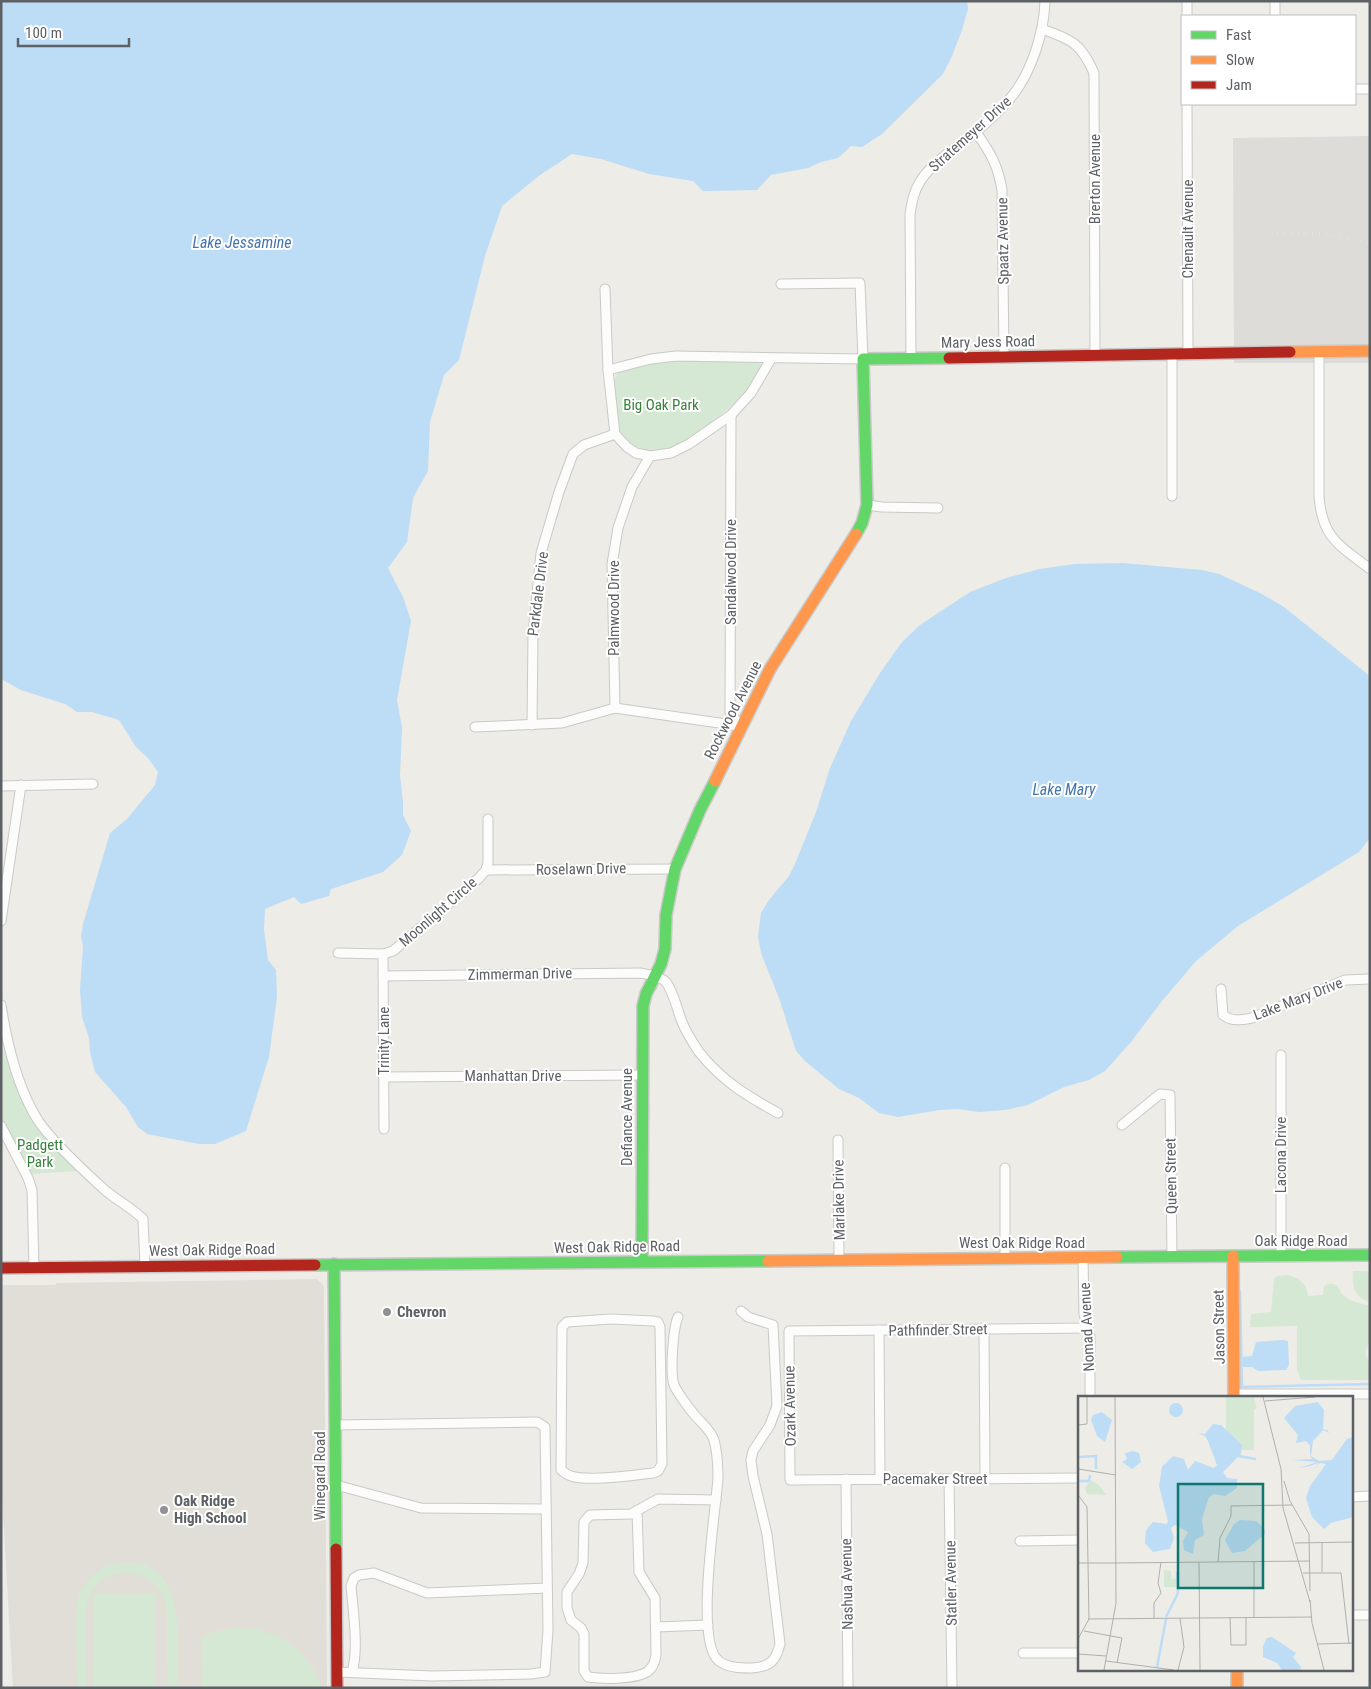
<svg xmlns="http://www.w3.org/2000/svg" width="1371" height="1689" font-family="'Roboto Condensed',sans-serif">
	<rect width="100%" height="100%" fill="#edece7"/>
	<path fill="#dedcd8" d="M1370,136v227h-136l-1,-225z"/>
	<path fill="#e0ded7" d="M317,1279l7,7 3,402h-314l-12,-211v-192h54l2,-2z"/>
	<g fill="#d5e8d3">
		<path d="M665,359l81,2 14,2 3,5 -20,28 -41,34 -28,17 -22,5 -8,-2 -17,-8 -6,-8 -4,-14 -3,-33 1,-9 3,-5 13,-5z"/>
		<path d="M1,1044l10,26 49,80 18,21 -47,3 -30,-56z"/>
		<path d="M1353,1271h17v31c-16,-4 -18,-17 -17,-31z"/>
		<path d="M1289,1275c13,5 17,8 19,21l15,-1 1,-9c3,-1 5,-3 8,-2 8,1 6,7 11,11 7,7 18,8 27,11v39h-2c-5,11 0,12 2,21 0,4 0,10 0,14h-69l-4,-10v-44l-47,1 1,-13 20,-2 3,-33 3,-3z"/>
		<path d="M116,1563c74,-10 61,78 61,125h-9c-1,-18 -1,-36 -1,-54 0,-11 1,-24 -3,-35 -4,-13 -16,-23 -30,-26 -21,-4 -42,10 -47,30 -3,10 -1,21 -1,31 0,18 0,36 1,54h-10l-2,-76c3,-25 17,-42 41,-49z"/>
		<rect x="94" y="1593" width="62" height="95"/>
		<path d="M240,1627c38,3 70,22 81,61h-119l-1,-50 12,-6z"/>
	</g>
	<g fill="#bddcf6">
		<path d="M1,1h966l1,8 -6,21 -10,26 -9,18 -61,60 -20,13 -11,-1 -13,12 -17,4 -13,6 -37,7 -14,15 -54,1 -10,-10 -44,-7 -48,-15 -29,-5 -32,21 -38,31 -17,50 -26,104 -15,15 -14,47 -2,49 -15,27 -6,44 -19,26 15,29 8,24 -14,79 5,28 -2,47 3,28v12l8,16 -9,24 -19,17 -52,17 -2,7 -28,8 -7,-7 -29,12 -1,21 4,30 8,10 1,27 -8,60 -23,74 -31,13h-16l-52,-10 -9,-7 -12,-20 -31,-35 -5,-20 -1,-14 -7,-21 -2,-27 3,-44 -2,-9 2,-13 27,-91 17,-14 28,-34 3,-13 -10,-14 -12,-11 -17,-27 -27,-8h-15l-12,-8 -44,-14 -20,-11z"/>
		<path d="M1122,563l80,7 17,4 41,19 24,14 82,66 4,4v161l-11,14 -121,74 -42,35 -34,40 -31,41 -26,29 -16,9 -25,7 -36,18 -23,5 -26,2 -21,-3 -18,1 -42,7 -19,-4 -20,-15 -20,-9 -34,-28 -9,-10 -17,-53 -18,-45 -3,-17 3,-23 8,-13 20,-24 6,-12 21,-52 14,-44 21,-47 29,-48 22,-31 18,-17 50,-33 36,-14 34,-9 34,-5z"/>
		<path d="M1283,1340l5,1 1,24 -3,5 -28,1 -6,-4h-11v-10l11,-1 4,-14z"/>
	</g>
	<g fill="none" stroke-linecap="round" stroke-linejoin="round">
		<path stroke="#bddcf6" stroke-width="2.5" d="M1240,1292l2,95 128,-3"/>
		<defs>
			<g id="street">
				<path d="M1187,1v15"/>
				<path d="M1275,16v-15"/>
				<path d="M1042,29c30,11 39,14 52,44l1,283"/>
				<path d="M1355,89h15"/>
				<path d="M1187,104l1,250"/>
				<path d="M976,132c14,20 22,33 26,58l2,167"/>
				<path d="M605,289l3,81 7,64 12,13 9,6 14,3 21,-3 18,-9 42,-29 20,-22 20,-34"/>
				<path d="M1319,353v143c3,42 20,49 51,73"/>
				<path d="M911,358l-1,-144c1,-6 2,-13 4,-19 9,-30 42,-45 64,-65 13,-11 25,-22 35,-35 19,-25 31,-62 32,-94"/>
				<path d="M608,370l43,-11 25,-3 187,3 -3,-76 -79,1"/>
				<path d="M731,415l-1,297 10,14"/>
				<path d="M1172,496v-142"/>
				<path d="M867,505l15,2 56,1"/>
				<path d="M615,708l-3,-144 6,-36 14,-41 18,-31"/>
				<path d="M532,725l1,-91 8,-81 18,-61 14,-38 11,-9 31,-11"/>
				<path d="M475,727l87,-4 53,-15 125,18"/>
				<path d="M1,786l92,-2"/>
				<path d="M486,870l189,-1"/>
				<path d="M1,921l20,-136"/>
				<path d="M338,953l45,1 10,-3 86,-73 7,-8 2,-7v-44"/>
				<path d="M383,954l1,175"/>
				<path d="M383,976l258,-3c8,2 19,3 25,9 8,11 11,27 16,40 4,10 11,21 17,30 23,29 48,44 79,61"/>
				<path d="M1221,989l2,26c9,7 18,5 29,3l93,-38 25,-1"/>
				<path d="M1,1005c6,39 16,83 38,117 15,21 47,51 67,69 12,10 26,17 37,28l2,47"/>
				<path d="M1281,1055v201"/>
				<path d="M384,1077l258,-2"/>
				<path d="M1122,1125l38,-31 10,1 2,162"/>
				<path d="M1,1126l27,52 4,12 2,78"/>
				<path d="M838,1140l1,119"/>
				<path d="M1083,1257l1,57 6,22v62"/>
				<path d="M1005,1258v-90"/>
				<path d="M678,1317c-5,11 -8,56 -4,68 3,7 14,22 19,28 6,8 19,18 21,27 3,11 4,26 4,38 -2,32 -24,165 1,183 9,7 22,7 32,7 19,-1 25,-7 29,-24l-13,-110 -14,-58 -2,-16 2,-9 17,-26 7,-19 -4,-81 -25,-8 -7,-6"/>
				<path d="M611,1319l42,2 5,1 2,5 2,137 -4,7 -5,2c-19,2 -65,9 -82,3 -4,-1 -6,-3 -10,-6l1,-143 5,-5z"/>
				<path d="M984,1329l1,149"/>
				<path d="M879,1330l1,149"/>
				<path d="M1234,1394h136"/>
				<path d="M335,1425l202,-3 8,5 3,203 -3,42 -14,2 -99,2 -95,-4"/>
				<path d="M1080,1478l-290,2 -1,-149 298,-3"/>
				<path d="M846,1479l2,209"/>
				<path d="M949,1479l3,209"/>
				<path d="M336,1485l85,23 125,1"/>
				<path d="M1352,1497l18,-1"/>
				<path d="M637,1510l2,62 16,26 1,57c-1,7 -3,13 -9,17 -13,8 -45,7 -59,5l-4,-6v-37l-3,-6 -10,-8 -4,-12v-16l12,-18 4,-11 1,-41 6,-7 41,-1 27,-15 58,1"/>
				<path d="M1020,1541l60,-1"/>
				<path d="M1352,1615h18"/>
				<path d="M656,1627l52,-2"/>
				<path d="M1023,1653h57"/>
				<path d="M352,1672c7,-22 1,-62 -1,-86l3,-8 5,-3 15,-2 53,20 120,-5"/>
			</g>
			<g id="fast">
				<path d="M856,534l6,-11 5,-18 -4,-146 86,-1"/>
				<path d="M1117,1257l253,-2"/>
				<path d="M642,1261l1,-255 3,-12 15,-30 4,-15 1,-34 9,-46 25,-59 15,-29"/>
				<path d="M334,1264l2,285"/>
				<path d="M315,1265l453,-4"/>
			</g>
			<g id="slow">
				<path d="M1290,352l80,-1"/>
				<path d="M715,781l55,-112 86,-135"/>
				<path d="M1233,1256l1,142"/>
				<path d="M768,1261l349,-4"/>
				<path d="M1237,1670v18"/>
			</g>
			<g id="jam">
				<path d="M949,358l341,-6"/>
				<path d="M1,1268l314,-3"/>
				<path d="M336,1549l1,139"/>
			</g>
		</defs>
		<use href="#street" stroke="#c9c9c9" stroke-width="11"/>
		<use href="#fast" stroke="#c9c9c9" stroke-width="14"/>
		<use href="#slow" stroke="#c9c9c9" stroke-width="14"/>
		<use href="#jam" stroke="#c9c9c9" stroke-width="14"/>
		<use href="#street" stroke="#fcfcfb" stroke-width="9"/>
		<use href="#fast" stroke="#63d668" stroke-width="11"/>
		<use href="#slow" stroke="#ff974d" stroke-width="11"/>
		<use href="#jam" stroke="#b3261e" stroke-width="11"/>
		<path stroke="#e3e4e3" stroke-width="2.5" stroke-dasharray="1 6" stroke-linecap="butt" d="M1277,233l49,1 44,9"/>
	</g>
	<g fill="#8f9192" stroke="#fff" stroke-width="2">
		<circle cx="387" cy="1312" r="5"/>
		<circle cx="164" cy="1510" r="5"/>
	</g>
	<g text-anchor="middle" stroke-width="4" stroke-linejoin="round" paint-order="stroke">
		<g font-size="15" fill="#5d6065" stroke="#fff">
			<text transform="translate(970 134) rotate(-42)" y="5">Stratemeyer Drive</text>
			<text transform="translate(1095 179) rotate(-90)" y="5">Brerton Avenue</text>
			<text transform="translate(1188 229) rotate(-90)" y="5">Chenault Avenue</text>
			<text transform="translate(1003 241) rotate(-91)" y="5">Spaatz Avenue</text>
			<text transform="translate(988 342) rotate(-1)" y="5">Mary Jess Road</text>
			<text transform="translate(731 572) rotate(-90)" y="5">Sandalwood Drive</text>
			<text transform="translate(538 594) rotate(-83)" y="5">Parkdale Drive</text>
			<text transform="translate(614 608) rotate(-90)" y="5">Palmwood Drive</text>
			<text transform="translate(733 710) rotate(-63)" y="5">Rockwood Avenue</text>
			<text transform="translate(581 869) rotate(-1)" y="5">Roselawn Drive</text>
			<text transform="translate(438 912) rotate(-41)" y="5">Moonlight Circle</text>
			<text transform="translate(520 974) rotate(-1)" y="5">Zimmerman Drive</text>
			<text transform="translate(1298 999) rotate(-21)" y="5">Lake Mary Drive</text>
			<text transform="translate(384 1041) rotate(-90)" y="5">Trinity Lane</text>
			<text x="513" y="1081">Manhattan Drive</text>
			<text transform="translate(627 1117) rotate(-90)" y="5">Defiance Avenue</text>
			<text transform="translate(1281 1155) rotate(-90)" y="5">Lacona Drive</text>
			<text transform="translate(1171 1176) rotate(-91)" y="5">Queen Street</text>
			<text transform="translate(839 1200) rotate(-91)" y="5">Marlake Drive</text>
			<text x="1301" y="1246">Oak Ridge Road</text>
			<text x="1022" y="1248">West Oak Ridge Road</text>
			<text transform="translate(617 1247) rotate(-1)" y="5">West Oak Ridge Road</text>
			<text transform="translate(212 1250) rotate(-1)" y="5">West Oak Ridge Road</text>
			<text transform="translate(1087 1327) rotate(-93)" y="5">Nomad Avenue</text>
			<text transform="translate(1219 1327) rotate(-91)" y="5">Jason Street</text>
			<text transform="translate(938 1330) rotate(-1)" y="5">Pathfinder Street</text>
			<text transform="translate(790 1406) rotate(-91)" y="5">Ozark Avenue</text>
			<text transform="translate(320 1476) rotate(-90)" y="5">Winegard Road</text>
			<text x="935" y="1484">Pacemaker Street</text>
			<text transform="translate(951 1583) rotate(-91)" y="5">Statler Avenue</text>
			<text transform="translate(847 1584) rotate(-91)" y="5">Nashua Avenue</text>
		</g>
		<g font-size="15" fill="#38813d" stroke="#fff">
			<text x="661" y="410">Big Oak Park</text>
			<text x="40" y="1150">Padgett<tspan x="40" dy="17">Park</tspan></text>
		</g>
		<g font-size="15" font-weight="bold" fill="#5d6065" stroke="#fff" text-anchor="start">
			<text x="397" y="1317">Chevron</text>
			<text x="174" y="1506">Oak Ridge<tspan x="174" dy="17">High School</tspan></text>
		</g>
		<g font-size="16" font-style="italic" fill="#4575ae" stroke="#fff">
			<text x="242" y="248">Lake Jessamine</text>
			<text x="1064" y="795">Lake Mary</text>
		</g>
	</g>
	<g transform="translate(1078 1396)">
		<rect width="275" height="275" fill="#edece7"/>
		<path d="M148,1h28l3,12h-3v41h-28zM13,84l8,5 7,10 -19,-1 -2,-6zM86,174l7,1v8l6,-1v9h-13z" fill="#d5e8d3"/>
		<path d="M240,6l6,8 -1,19 4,1 3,3 -7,-3 -10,11 -2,15 8,5 13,-1 15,-21 6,-2v80l-22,6 -7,6 -12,-12 -6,-19 4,-12 16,-22 -6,-1 -7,7 6,-7 -9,3 -11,2 18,-6 -25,-2 20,-1 -2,-5v-9l-4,-4 -10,2 2,-8 -14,-17 11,-12zM91 14a7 7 0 1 1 14 0a7 7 0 1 1-14 0ZM24,16l10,8 -7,22 -8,-6 -6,-16 2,-5zM135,28l8,1 21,20 -1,9 -18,18 4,6 10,1v9l-12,8 -11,-2 -5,3 -7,22 2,16 -9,5 -2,14 -9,-4 -1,-9 5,-9 -13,-7 -4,3 3,10 -4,11 -17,3 -8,-9 1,-13 7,-8 14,2 1,-3 -9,-35 3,-19 11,-11 11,3 4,11 7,-9 19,7 3,-3 -9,-24 -3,-5 -7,-3 7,1zM55,55l6,2 2,9 -9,7 -10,-7 5,-3 -2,-6zM162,124l16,1 8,7 1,6 -20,17 -13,2 -7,-13 9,-16zM194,241l24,16 -3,4 8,10 -1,3h-18l-5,-7 -14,-6v-11l4,-8z" fill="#bddcf6"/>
		<path fill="none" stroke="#bddcf6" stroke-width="2.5" d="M160,60l18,3M0,61l18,-1v13M0,85h11l1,-6M88,221l12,-24 -1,-21M79,271l9,-48"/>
		<path fill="none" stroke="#afb0af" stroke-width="1" d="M185,1l18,72 2,39 27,94M187,5l50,-4M0,29l9,-1v-27M0,73l38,6M206,85l6,20 19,33 1,57M0,99l9,12 2,112 -11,20M217,147l58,-1M244,147v29M121,166l1,108M140,166l2,-24 11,-22v-10l61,-1M176,166v55M0,167h37M37,167l195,-2M225,177h38l8,71M232,204l2,23 12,47M152,221l1,28h15v-28M76,222v-15l7,-10 -3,-10 3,-21M10,223l223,-2M6,235l38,7 -5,25M240,248l35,-1M0,258l28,2M28,265l68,9M26,274l12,-67 -1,-206M100,274l6,-23 -4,-29"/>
		<path fill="#0f766e" fill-opacity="0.15" stroke="#0f766e" stroke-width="2.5" d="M100,88h85v104h-85z"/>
		<rect width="275" height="275" fill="none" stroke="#5d6065" stroke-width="2.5"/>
	</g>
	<rect width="1371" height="1689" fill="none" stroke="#5d6065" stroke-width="5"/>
	<rect x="1181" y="15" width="175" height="90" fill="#ffffff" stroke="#bebfc1"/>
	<rect x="1191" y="31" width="25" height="8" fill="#63d668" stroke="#bebfc1"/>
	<text x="1226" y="40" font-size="15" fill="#5d6065">Fast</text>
	<rect x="1191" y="56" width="25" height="8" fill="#ff974d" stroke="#bebfc1"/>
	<text x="1226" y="65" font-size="15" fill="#5d6065">Slow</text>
	<rect x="1191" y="81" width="25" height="8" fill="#b3261e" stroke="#bebfc1"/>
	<text x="1226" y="90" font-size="15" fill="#5d6065">Jam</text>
	<path d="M18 38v8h111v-8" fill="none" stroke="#5d6065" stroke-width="2.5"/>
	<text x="25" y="38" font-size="15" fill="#5d6065" stroke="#ffffff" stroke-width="4" paint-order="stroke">100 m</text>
</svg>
